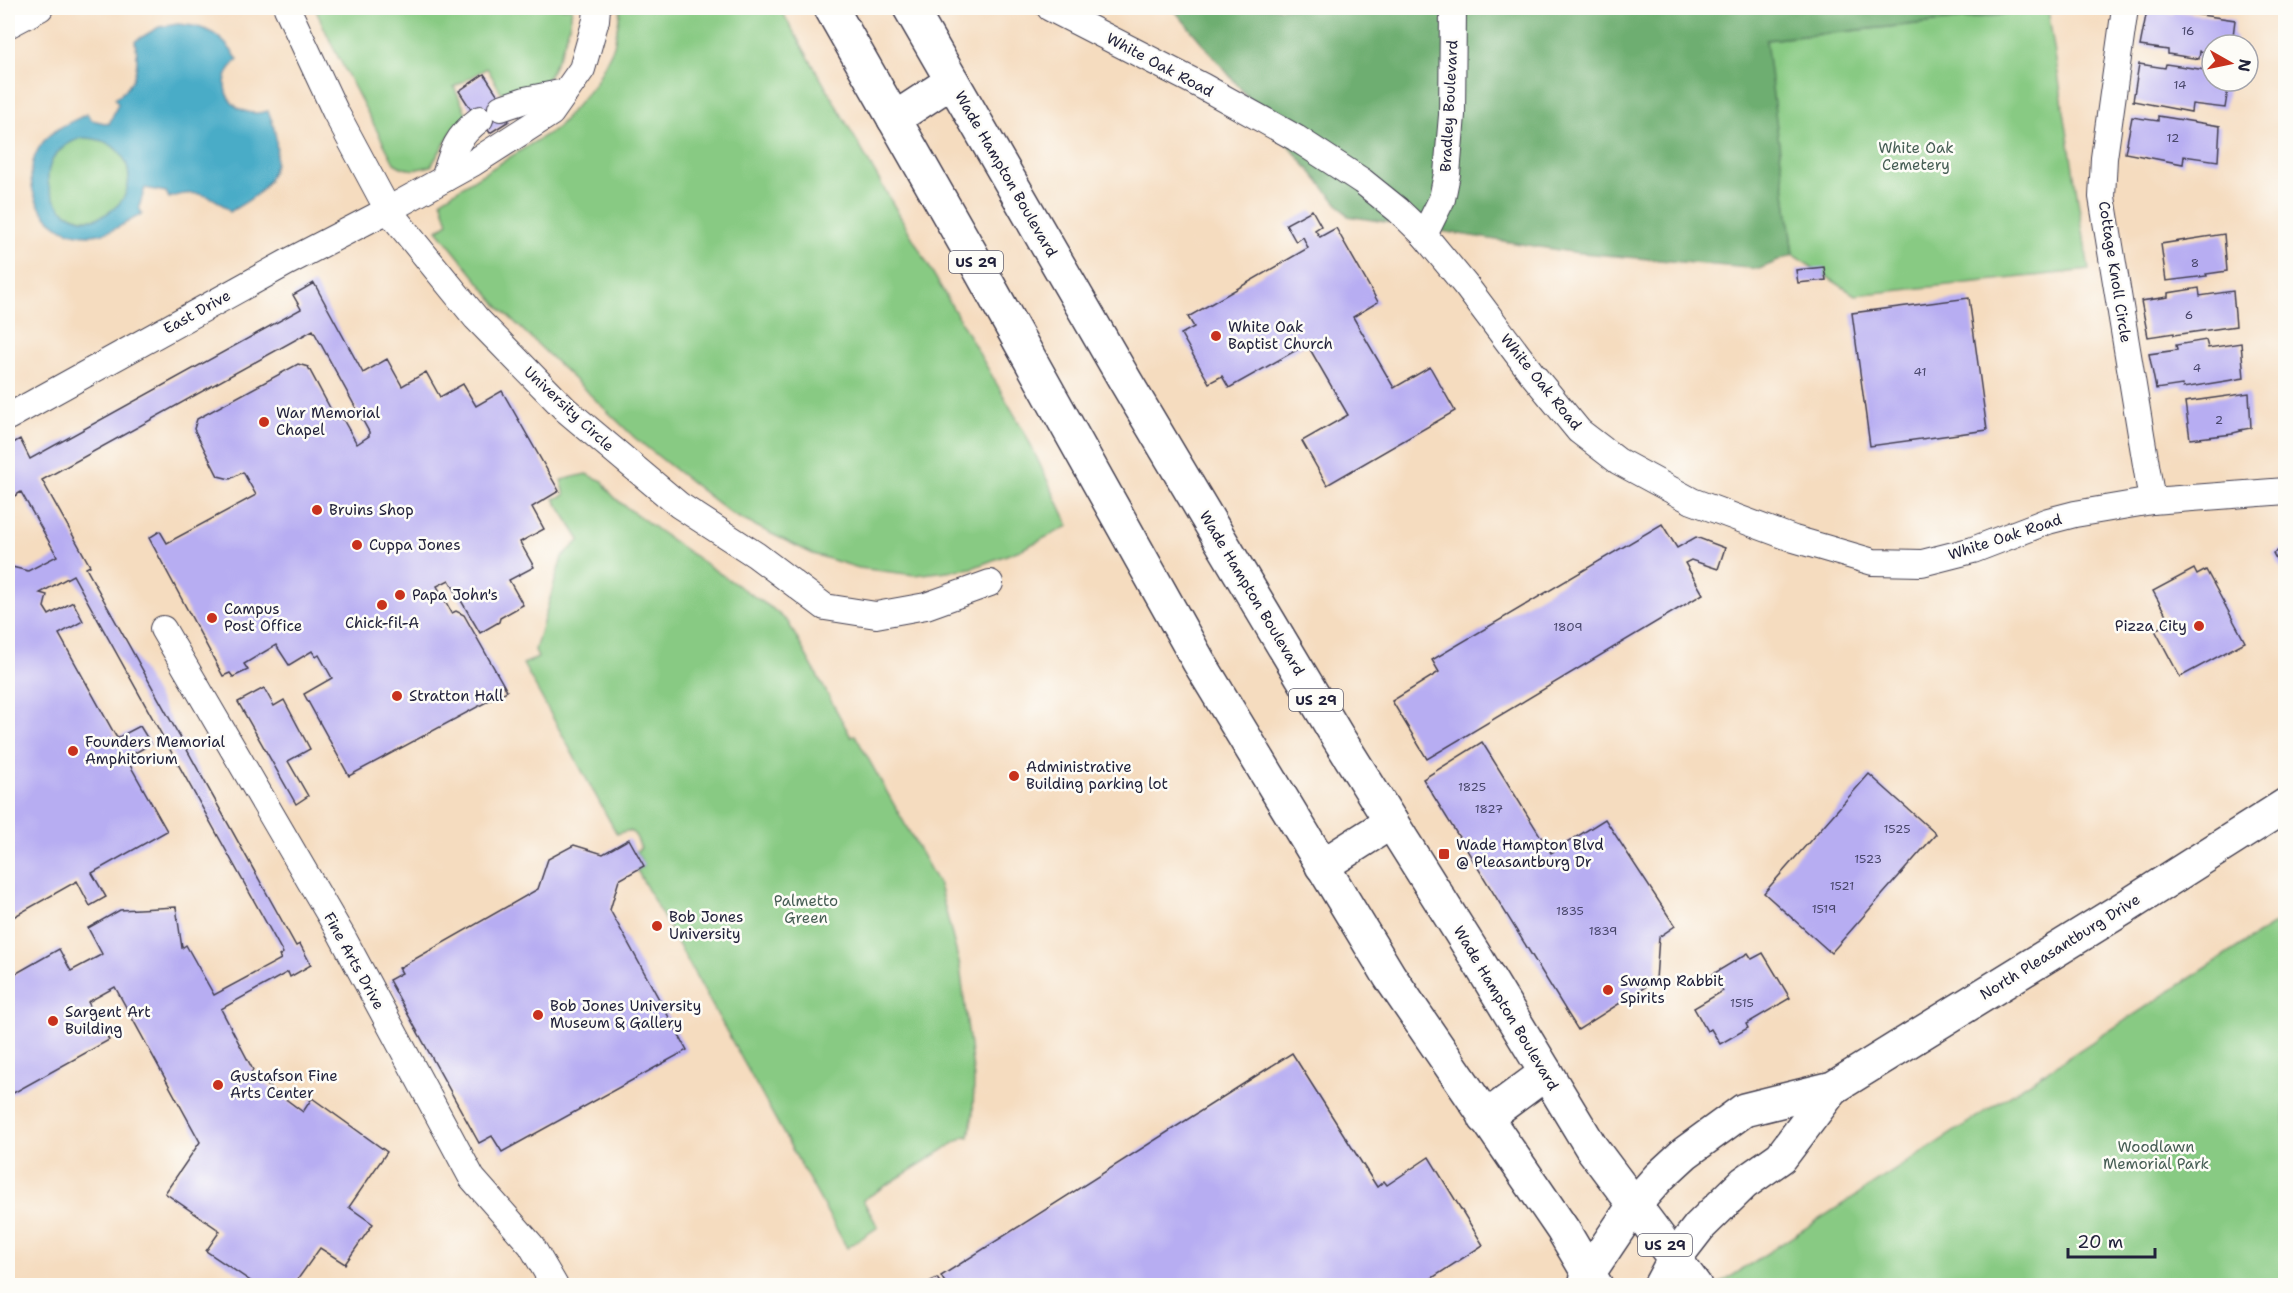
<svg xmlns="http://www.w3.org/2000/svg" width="2293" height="1293" font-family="'Shantell Sans',sans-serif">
	<rect width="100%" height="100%" fill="#fdfcf7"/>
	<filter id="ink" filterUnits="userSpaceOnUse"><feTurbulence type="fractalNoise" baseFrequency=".0167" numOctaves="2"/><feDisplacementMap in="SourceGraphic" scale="12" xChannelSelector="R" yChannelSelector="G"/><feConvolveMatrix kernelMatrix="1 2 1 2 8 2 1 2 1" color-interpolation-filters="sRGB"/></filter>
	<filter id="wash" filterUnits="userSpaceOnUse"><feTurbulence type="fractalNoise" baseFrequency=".008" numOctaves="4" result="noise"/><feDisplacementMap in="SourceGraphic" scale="24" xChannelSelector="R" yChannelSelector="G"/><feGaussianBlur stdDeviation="1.35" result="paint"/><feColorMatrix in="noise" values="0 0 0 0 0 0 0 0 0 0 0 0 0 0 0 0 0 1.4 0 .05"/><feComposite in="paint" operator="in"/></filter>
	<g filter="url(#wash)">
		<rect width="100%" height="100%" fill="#f5dcbf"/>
		<g fill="#88ca83" stroke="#55765f" stroke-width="1.5">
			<path d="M315,8h257c-3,28 -13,50 -27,75l-43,11 -15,-26 -33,19 14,30 -14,11 -23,38c-15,4 -23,6 -37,-3l-61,-116z"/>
			<path d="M621,8h159l245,425 44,93 -49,24 -48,18 -57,7 -56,-7 -46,-14 -80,-39 -98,-77 -136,-131 -62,-77 11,-7 -7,-23 116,-72 38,-44 19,-38z"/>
			<path d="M2048,10l41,260 -234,25 -62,-40 -28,-215z"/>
			<circle cx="88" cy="178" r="41"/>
			<path d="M586,474l17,7c7,17 26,28 40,38 42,32 86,61 130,90l15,13 63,115 4,-2 84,150 21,81 14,113 -1,34 -4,24 -4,-1 -102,64 15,27 -31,21 -210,-378 7,-4 -8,-15 5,-3c-6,-14 -7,-22 -24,-14l-94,-170 15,-6 -3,-8 27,-93 18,-17 -26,-41 11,-4 -4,-15z"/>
			<path d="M2285,917v368h-567l531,-345z"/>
		</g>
		<path fill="#6eae71" stroke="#486856" stroke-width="1.5" d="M1184,8h865l-1,2 -282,30 27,215 -34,14 -188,-17 -223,-36 -172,-204z"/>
		<path fill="#48acc7" stroke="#356781" stroke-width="1.5" fill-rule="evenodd" d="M178,24c30,2 44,11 60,36 -29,24 -5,62 30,51 12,26 14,62 -11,83 -8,7 -18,12 -27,18 -17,-19 -37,-23 -61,-14l-3,-6 -21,-4 -6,19 3,7c-17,9 -34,22 -55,21 -47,0 -73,-59 -43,-94 11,-13 29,-20 43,-27l5,6 17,4 9,-20 -3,-6c22,-13 25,-34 20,-57l24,-14zM81,138c33,-1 57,23 44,57 -4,9 -11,14 -19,19 -45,27 -91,-53 -25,-76z"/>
		<g id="blocks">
			<g fill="#b7adf2">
				<path d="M2147,10l27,4v-3l61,9 -2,16 3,1 -1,8h-23v8l-12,-2 -1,8 -31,-5v-4l-28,-4z"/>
				<path d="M2139,64l26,4 1,-4 46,7v10h14l-1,8h3l-3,19 -33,-4 -1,8 -58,-11z"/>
				<path d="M484,74l15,23 -4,3 14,21 -19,12 -14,-21 -2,2 -15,-23z"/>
				<path d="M2158,116l62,10 -2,35 -34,-5 -1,8 -58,-11 7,-36 26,4z"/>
				<path d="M1312,210l9,16 -6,4 5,7 16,-9 42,74 -25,15 41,71 36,-21 25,44 -128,74 -25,-44 46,-26 -41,-71 -78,44 -7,-12 -13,7 -28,-49 13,-7 -6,-10 120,-69 -5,-11 -7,5 -10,-18z"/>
				<path d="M2224,234l3,37 -21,3 1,2 -41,5 -5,-37z"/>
				<path d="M1824,267l2,13 -28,3 -2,-13z"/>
				<path d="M314,283l49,90 24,-14 15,27 24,-14 14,25 23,-13 13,22 26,-15 57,100 -27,16 12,22 -24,13 14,25 -25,13 14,25 -23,13 -1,4 -19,11 -31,-53 -12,6 15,27 4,-2 8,4 43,76 -158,85 -45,-82 28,-16 -13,-23 -3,2 -4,-6 -23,14 -13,-20 -32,19 4,6 -15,7 -3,-4 -7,3 -74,-138 11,-7 7,12 89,-48 -13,-23 -13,7 -12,-3 -24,-47 3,-10 101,-55 10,3 28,52 5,-3 16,28 12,-8v-4l-56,-102 -271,150 48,86 -4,2 210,378 4,-2 11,21 -21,12 -2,-5 -67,37 32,61 -2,3 52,39 9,-14 75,54 -38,55 24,17 -28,40 -25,-16 -27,38h-35l-52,-35 14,-20 -55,-38 35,-51 -85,-155 -27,15 21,38 -101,56v-118l51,-29 12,22 28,-15 3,-2 -14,-26 32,-18 56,-3 6,41 4,-3 28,50 67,-36 -2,-3 4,-3 -210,-378 -33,18 7,2 -3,12 5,8 24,-13 10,19 -24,13 55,99 3,5 23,-12 11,18 -25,14 41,73 -75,42 14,24 -16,9 -13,-25 -69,39v-354l20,5 29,-15 -36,-64 -13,8v-28l2,-1 -2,-3v-22l12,-7 10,20 271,-150 -8,-14z"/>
				<path d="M2199,288l1,8 33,-5 3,35 -62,9v-2l-26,4 -7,-36 27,-4v-4z"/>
				<path d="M1969,298l18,132 -117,16 -18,-133z"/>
				<path d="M2206,340l2,8 33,-5 3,35 -61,10 -1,-3 -26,4 -7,-35 28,-4 -1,-5z"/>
				<path d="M2249,393l2,35 -11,2 1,1 -8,2v1l-43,5 -5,-37z"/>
				<path d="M1662,524l15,24 19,-11 29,11 -7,21 -27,-9 -6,3 18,31 -276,165 -35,-58 47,-29 -7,-12z"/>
				<path d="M2286,547v31l-13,-25z"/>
				<path d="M2194,569l3,6 9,-5 39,72 -65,35 -25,-47 15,-8 -17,-31z"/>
				<path d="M264,688l10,18 10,-6 26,49 -22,12 20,35 -12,8 -58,-102z"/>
				<path d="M1482,742l69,111 54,-34 70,107 -16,11 -3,43 -78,50 -155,-251z"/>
				<path d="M1869,774l67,60 -105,119 -67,-60z"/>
				<path d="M629,839l15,27 -25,14 -9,30 77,140 -185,102 -10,-16 -13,7 -90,-163 13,-7 -3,-5 139,-79 10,-30 26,-14 29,9z"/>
				<path d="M1748,953l4,6 11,-6 27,45 -44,26 2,4 -28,16 -9,-15 -4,2 -13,-23 29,-17 -10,-17z"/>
				<path d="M1292,1053l85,134 7,-6 3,4 42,-28 54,88 -63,41h-473l-6,-10z"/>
				<path d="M937,1278l5,8h-18l5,-4z"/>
			</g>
		</g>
	</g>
	<g filter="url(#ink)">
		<use href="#blocks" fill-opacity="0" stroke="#423e4f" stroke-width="1.5"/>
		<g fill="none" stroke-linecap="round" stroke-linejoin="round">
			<defs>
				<g id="street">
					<path d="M287,8l48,103 53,99 88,108 90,92 113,95 77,50 69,52 51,8 50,-9 64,-23"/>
					<path d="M1050,8l154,79 92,51 66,43 36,29 26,25 43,52 66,88 46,56 39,30 74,40 102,38 79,23 49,1 51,-13 75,-29 27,-7 77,-13 134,-10"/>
					<path d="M2125,8l-21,150 -2,39 50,304"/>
					<path d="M8,25l32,-17"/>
					<path d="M501,108l24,-8 40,-8"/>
					<path d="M444,179c8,-27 12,-42 36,-60"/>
					<path d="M1424,235l18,-36 5,-25 5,-59 1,-107"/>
					<path d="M8,417l280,-155 100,-52 85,-47 78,-50 31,-44 14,-49 1,-12"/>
					<path d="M163,629l179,307 130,242 59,67 24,41"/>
				</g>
				<g id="secondary">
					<path d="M1585,1286l3,-12 47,-70 24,-27 26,-24 59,-43 89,-22 291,-180 162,-103"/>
					<path d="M1660,1286l15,-28 24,-31 45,-44 37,-26 52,-69"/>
				</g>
				<g id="primary">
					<path d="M831,8l139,244 229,410 191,315 173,253 33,56"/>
					<path d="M910,8l216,374 213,357 135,215 117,193 104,139"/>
					<path d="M894,119l58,-38"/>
					<path d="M1322,866l69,-44"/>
					<path d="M1485,1118l61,-45"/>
				</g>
			</defs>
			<use href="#street" stroke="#423e4f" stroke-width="28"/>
			<use href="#secondary" stroke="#423e4f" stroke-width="36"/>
			<use href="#primary" stroke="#423e4f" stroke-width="36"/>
			<use href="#street" stroke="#fff" stroke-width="26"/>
			<use href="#secondary" stroke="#fff" stroke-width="33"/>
			<use href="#primary" stroke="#fff" stroke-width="33"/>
		</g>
	</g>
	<g fill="#c8321e" stroke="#fdfcf7" stroke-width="2">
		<circle cx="1216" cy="336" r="6"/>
		<circle cx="264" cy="422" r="6"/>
		<circle cx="317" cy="510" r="6"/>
		<circle cx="357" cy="545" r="6"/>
		<circle cx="400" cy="595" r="6"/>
		<circle cx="382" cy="605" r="6"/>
		<circle cx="212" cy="618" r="6"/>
		<circle cx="2199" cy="626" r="6"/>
		<circle cx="397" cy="696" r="6"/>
		<circle cx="73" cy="751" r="6"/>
		<circle cx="1014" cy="776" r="6"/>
		<rect x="1438" y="848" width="12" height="12" rx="3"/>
		<circle cx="657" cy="926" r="6"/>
		<circle cx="1608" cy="990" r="6"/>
		<circle cx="538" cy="1015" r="6"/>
		<circle cx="53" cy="1021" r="6"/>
		<circle cx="218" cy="1085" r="6"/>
	</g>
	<g text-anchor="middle" stroke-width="5" stroke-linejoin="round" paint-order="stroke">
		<g font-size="12" fill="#474569">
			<text x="2188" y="35">16</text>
			<text x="2180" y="89">14</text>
			<text x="2173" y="142">12</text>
			<text x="2195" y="267">8</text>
			<text x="2189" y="319">6</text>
			<text x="2197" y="372">4</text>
			<text x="1920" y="376">41</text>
			<text x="2219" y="424">2</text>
			<text x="1568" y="631">1809</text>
			<text x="1472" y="791">1825</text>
			<text x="1489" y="813">1827</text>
			<text x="1897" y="833">1525</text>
			<text x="1868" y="863">1523</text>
			<text x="1842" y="890">1521</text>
			<text x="1824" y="913">1519</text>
			<text x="1570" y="915">1835</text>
			<text x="1603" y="935">1839</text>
			<text x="1742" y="1007">1515</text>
		</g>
		<g fill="#fdfcf7" stroke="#646373" stroke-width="1.5">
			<rect x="949" y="251" width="54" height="22" rx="4.5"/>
			<rect x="1289" y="689" width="54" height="22" rx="4.5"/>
			<rect x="1638" y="1234" width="54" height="22" rx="4.5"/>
		</g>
		<g font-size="14" font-weight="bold" fill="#22223b">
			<text x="976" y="267">US 29</text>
			<text x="1316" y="705">US 29</text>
			<text x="1665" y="1250">US 29</text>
		</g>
		<g font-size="15" fill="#22223b" stroke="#fdfcf7">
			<text transform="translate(1160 65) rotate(28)" y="5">White Oak Road</text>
			<text transform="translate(1449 106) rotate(-87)" y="5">Bradley Boulevard</text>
			<text transform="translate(1006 174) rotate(60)" y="5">Wade Hampton Boulevard</text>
			<text transform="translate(2115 272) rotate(81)" y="5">Cottage Knoll Circle</text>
			<text transform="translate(197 312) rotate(-29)" y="5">East Drive</text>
			<text transform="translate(1541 382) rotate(51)" y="5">White Oak Road</text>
			<text transform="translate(569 409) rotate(43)" y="5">University Circle</text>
			<text transform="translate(2005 537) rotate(-18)" y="5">White Oak Road</text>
			<text transform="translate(1252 593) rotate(59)" y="5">Wade Hampton Boulevard</text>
			<text transform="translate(2060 947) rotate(-32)" y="5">North Pleasantburg Drive</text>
			<text transform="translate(354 961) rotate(61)" y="5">Fine Arts Drive</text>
			<text transform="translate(1506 1008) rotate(59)" y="5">Wade Hampton Boulevard</text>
		</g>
		<g font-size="15" fill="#465d54" stroke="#fdfcf7">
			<text x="1916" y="153">White Oak<tspan x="1916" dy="17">Cemetery</tspan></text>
			<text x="806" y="906">Palmetto<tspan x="806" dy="17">Green</tspan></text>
			<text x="2156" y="1152">Woodlawn<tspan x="2156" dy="17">Memorial Park</tspan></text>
		</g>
		<g font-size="15" fill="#22223b" stroke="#fdfcf7" text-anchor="start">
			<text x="1228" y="332">White Oak<tspan x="1228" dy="17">Baptist Church</tspan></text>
			<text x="276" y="418">War Memorial<tspan x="276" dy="17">Chapel</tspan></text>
			<text x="329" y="515">Bruins Shop</text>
			<text x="369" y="550">Cuppa Jones</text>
			<text x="412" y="600">Papa John's</text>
			<text x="224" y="614">Campus<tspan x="224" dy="17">Post Office</tspan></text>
			<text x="382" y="628" text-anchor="middle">Chick-fil-A</text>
			<text x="2187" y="631" text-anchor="end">Pizza City</text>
			<text x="409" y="701">Stratton Hall</text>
			<text x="85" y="747">Founders Memorial<tspan x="85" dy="17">Amphitorium</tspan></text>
			<text x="1026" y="772">Administrative<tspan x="1026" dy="17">Building parking lot</tspan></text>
			<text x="1456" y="850">Wade Hampton Blvd<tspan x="1456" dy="17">@ Pleasantburg Dr</tspan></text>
			<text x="669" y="922">Bob Jones<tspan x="669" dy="17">University</tspan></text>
			<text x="1620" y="986">Swamp Rabbit<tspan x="1620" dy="17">Spirits</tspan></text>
			<text x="550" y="1011">Bob Jones University<tspan x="550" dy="17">Museum &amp; Gallery</tspan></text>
			<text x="65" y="1017">Sargent Art<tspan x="65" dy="17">Building</tspan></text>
			<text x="230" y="1081">Gustafson Fine<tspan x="230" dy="17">Arts Center</tspan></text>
		</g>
	</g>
	<rect width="2293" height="1293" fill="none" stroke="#fdfcf7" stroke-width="30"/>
	<g transform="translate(2230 63) rotate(99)"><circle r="28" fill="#fdfcf7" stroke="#a5a5ac" stroke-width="1.5"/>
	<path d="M0-4.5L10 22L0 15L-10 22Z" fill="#c8321e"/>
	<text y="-9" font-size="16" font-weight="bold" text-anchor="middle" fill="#22223b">N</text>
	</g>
	<path d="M2068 1248v9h87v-9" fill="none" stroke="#22223b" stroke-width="3"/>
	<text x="2077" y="1248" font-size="18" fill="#22223b" stroke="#fdfcf7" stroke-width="4.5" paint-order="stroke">20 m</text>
</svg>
